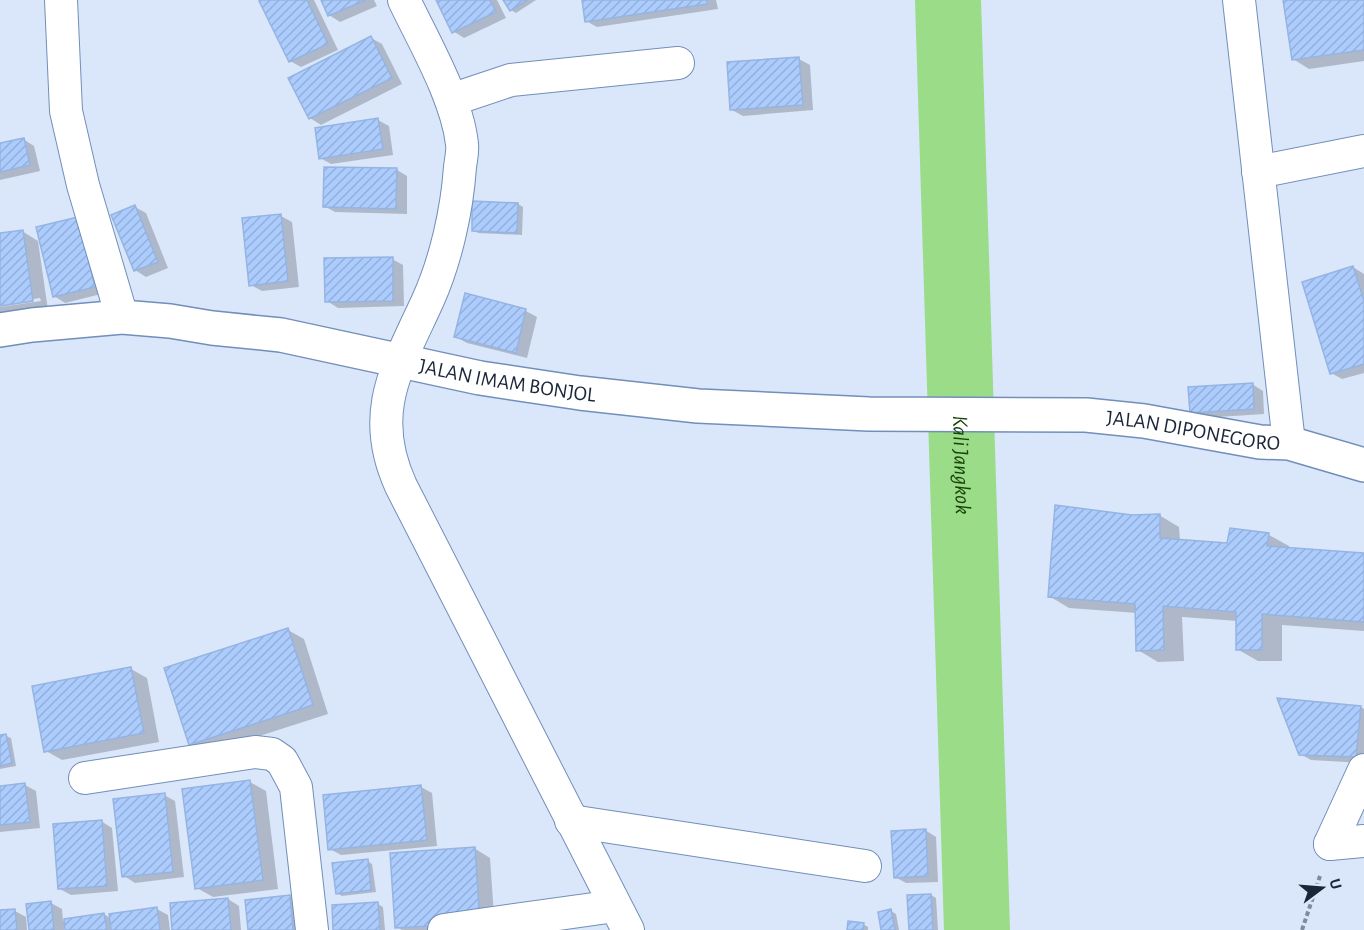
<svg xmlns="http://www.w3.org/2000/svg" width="1364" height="930" font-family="'Alegreya Sans',sans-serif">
	<defs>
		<pattern id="building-hatch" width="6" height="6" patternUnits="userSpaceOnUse" patternTransform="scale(1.5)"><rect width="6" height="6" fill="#acccfe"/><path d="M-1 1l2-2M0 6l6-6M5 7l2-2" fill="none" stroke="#93afda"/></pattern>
	</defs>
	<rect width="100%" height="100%" fill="#dae7fa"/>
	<g fill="#0003">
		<path d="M266,0h48l24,50 -37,17 -11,-6z"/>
		<path d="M323,0h51l3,6 -37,16 -11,-7z"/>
		<path d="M438,0h59l9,18 -42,20 -11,-7z"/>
		<path d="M504,0h32l-20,13 -5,-3z"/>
		<path d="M583,0h133l2,9 -121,18 -11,-6z"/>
		<path d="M1285,0h79v61l-55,8 -16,-10z"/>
		<path d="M371,38l11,6 20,40 -81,41 -11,-7z"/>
		<path d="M799,59l11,6 3,45 -70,6 -11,-6z"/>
		<path d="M378,120l11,6 4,29 -62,9 -11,-6z"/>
		<path d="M23,139l11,7 6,25 -40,9v-35z"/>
		<path d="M397,170l10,6v38l-72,-2 -11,-6z"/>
		<path d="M518,204l5,3 -1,28 -44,-2 -5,-3z"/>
		<path d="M135,207l11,6 22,55 -22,9 -11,-7z"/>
		<path d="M281,216l11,6 7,65 -37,4 -11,-6z"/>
		<path d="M78,219l27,74 -40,10 -11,-7z"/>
		<path d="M22,231l16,10 10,69 -48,6v-9l41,-6 -1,-3 -40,6v-69z"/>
		<path d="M392,259l11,6 1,41 -66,2 -11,-7z"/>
		<path d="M1353,267l11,7v99l-22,6 -11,-6z"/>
		<path d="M466,295l60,16 11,6 -10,41 -60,-15 -11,-6z"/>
		<path d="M1252,384l11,7 1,23 -62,4 -11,-6z"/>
		<path d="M1159,515l20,12 1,14 49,4 2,-16 38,6 20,11v3l75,6v76l-82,-6v36h-24l-21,-12 1,-28 -56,-4 2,44 -26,1 -20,-12 -1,-37 -68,-5 -20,-12 83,-80z"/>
		<path d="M288,630l16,9 24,75 -122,39 -16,-9z"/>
		<path d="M131,669l16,9 12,64 -97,18 -16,-9z"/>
		<path d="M1361,707l3,2v54l-53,-3 -11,-6z"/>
		<path d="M6,736l5,2 5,28 -16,3v-32z"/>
		<path d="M250,782l16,9 12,98 -65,8 -16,-9z"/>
		<path d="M25,785l11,6 4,37 -40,4v-45z"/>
		<path d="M421,787l11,6 5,53 -96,9 -11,-6z"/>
		<path d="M164,795l11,6 9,76 -49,6 -11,-7z"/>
		<path d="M101,821l11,7 6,63 -47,4 -11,-6z"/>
		<path d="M925,830l11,7 2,45 -32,1 -11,-6z"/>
		<path d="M474,848l16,10 5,72h-93l-5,-3z"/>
		<path d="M367,861l5,3 4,28 -34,4 -5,-3z"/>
		<path d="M931,895l5,3 2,32h-28z"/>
		<path d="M290,897l11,6 2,27h-54z"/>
		<path d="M228,899l11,7 2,24h-67z"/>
		<path d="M51,903l11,6 1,12 41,-7 7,5 46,-10 11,6 2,15h-103l-1,-4h-2v4h-34z"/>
		<path d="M378,904l5,3 2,23h-50z"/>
		<path d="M15,911l11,6 1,13h-27v-18z"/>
		<path d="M891,911l5,3 3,16h-16z"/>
		<path d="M863,924l5,3v3h-19z"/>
	</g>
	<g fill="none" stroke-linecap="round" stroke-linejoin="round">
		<path stroke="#9adc88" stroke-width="66" id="s1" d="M948,0l29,930"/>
	</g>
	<g fill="url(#building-hatch)" stroke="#96b4e1" stroke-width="1.5">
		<path d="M262,0h45l21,44 -39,18 -30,-61z"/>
		<path d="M321,0h45l-38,16z"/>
		<path d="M436,0h54l6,12 -44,21z"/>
		<path d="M503,0h24l-17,11z"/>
		<path d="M582,0h125v4l-122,18z"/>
		<path d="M1283,0h81v50l-72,10z"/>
		<path d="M371,36l21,42 -83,41 -21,-41z"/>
		<path d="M799,57l4,48 -73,5 -3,-48z"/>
		<path d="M378,118l5,31 -64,10 -4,-31z"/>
		<path d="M24,138l6,27 -30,7v-29z"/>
		<path d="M324,167l73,1 -1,41 -73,-2z"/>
		<path d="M472,201l46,2 -1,30 -45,-2z"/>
		<path d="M135,205l23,57 -24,9 -23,-56z"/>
		<path d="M281,214l7,67 -39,5 -7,-68z"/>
		<path d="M78,217l17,70 -42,10 -17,-70z"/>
		<path d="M23,230l10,71 -33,5v-73z"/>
		<path d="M393,257v44l-68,1 -1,-44z"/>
		<path d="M1353,266l11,35v63l-34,10 -28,-92z"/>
		<path d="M465,293l61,16 -10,44 -62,-16z"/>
		<path d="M1253,383l1,26 -64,4 -2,-26z"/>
		<path d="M1055,505l77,10 28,-1v24l67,5 3,-15 39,5 -2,13 97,7v69l-102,-8v36h-26v-38l-73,-6 1,44 -28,1 -1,-47 -87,-7z"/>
		<path d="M288,628l25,77 -124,40 -25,-77z"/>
		<path d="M131,667l13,66 -100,19 -12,-66z"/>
		<path d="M1277,698l84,8 -5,51 -57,-2z"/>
		<path d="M6,734l6,29 -12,3v-31z"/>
		<path d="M250,780l13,100 -68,9 -13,-100z"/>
		<path d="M25,783l5,39 -30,3v-39z"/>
		<path d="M421,785l6,55 -99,10 -5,-55z"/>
		<path d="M165,793l8,79 -51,5 -9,-78z"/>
		<path d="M102,820l5,66 -49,3 -5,-65z"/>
		<path d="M926,829l2,47 -34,2 -3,-47z"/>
		<path d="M475,847l5,76 -85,5 -5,-75z"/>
		<path d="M368,859l3,31 -35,4 -4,-31z"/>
		<path d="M931,894l2,36h-24l-2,-35z"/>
		<path d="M290,895l3,35h-45l-3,-30z"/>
		<path d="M228,898l3,32h-59l-2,-27z"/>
		<path d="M51,901l3,29h-25l-3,-26z"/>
		<path d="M378,902l2,28h-47l-1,-25z"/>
		<path d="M157,907l3,23h-49l-2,-16z"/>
		<path d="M15,909l2,21h-17v-20z"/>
		<path d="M891,909l4,21h-14l-3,-18z"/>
		<path d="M104,913l3,17h-42l-1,-11z"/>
		<path d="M848,921l16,2 -1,7h-16z"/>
	</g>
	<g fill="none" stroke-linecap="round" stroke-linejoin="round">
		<defs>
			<g id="street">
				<path d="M61,0l5,111 17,74 39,132"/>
				<path d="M404,0c20,42 53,98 58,144 1,7 -1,15 -2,23 -3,43 -14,93 -32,133 -30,66 -61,112 -27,186l227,444"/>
				<path d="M1239,0l50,443"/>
				<path d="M451,100l60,-20 167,-17"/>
				<path d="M1258,172l106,-21"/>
				<path d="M85,778l170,-26 17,2 10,7 14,26 16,143"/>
				<path d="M571,821l294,45"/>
				<path d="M1330,844l34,-74"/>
				<path d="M1330,844l34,-3"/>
				<path d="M444,930l171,-24"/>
			</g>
			<g id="secondary">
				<path id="s2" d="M0,330l32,-5 90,-8 48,4 42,7 69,7 199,43 100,15 118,13 171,8 217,1 58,6 116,21 29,1 75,22"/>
			</g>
		</defs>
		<use href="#street" stroke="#728eba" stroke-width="34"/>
		<use href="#secondary" stroke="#728eba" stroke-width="36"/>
		<path stroke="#7e8a9d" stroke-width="4" stroke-dasharray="4.5 3" stroke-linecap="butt" d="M1302,930l18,-54"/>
		<use href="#street" stroke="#fff" stroke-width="32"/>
		<use href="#secondary" stroke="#fff" stroke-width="33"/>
	</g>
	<g text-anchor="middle" stroke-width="4.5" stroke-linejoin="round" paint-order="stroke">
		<g font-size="21" fill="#1b2638" stroke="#dae7fa">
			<text dy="7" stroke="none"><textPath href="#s2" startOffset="514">JALAN IMAM BONJOL</textPath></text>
			<text dy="7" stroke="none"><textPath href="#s2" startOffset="1203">JALAN DIPONEGORO</textPath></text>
		</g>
		<g font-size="22" font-style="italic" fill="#194309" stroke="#dae7fa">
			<text dy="8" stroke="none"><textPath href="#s1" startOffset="465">Kali Jangkok</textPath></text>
		</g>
	</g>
	<g transform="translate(1322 888) rotate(74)" stroke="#dae7fa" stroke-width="4.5" paint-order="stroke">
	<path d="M0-4.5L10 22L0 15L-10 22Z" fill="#1b2638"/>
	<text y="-9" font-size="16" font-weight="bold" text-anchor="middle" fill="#1b2638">U</text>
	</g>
</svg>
